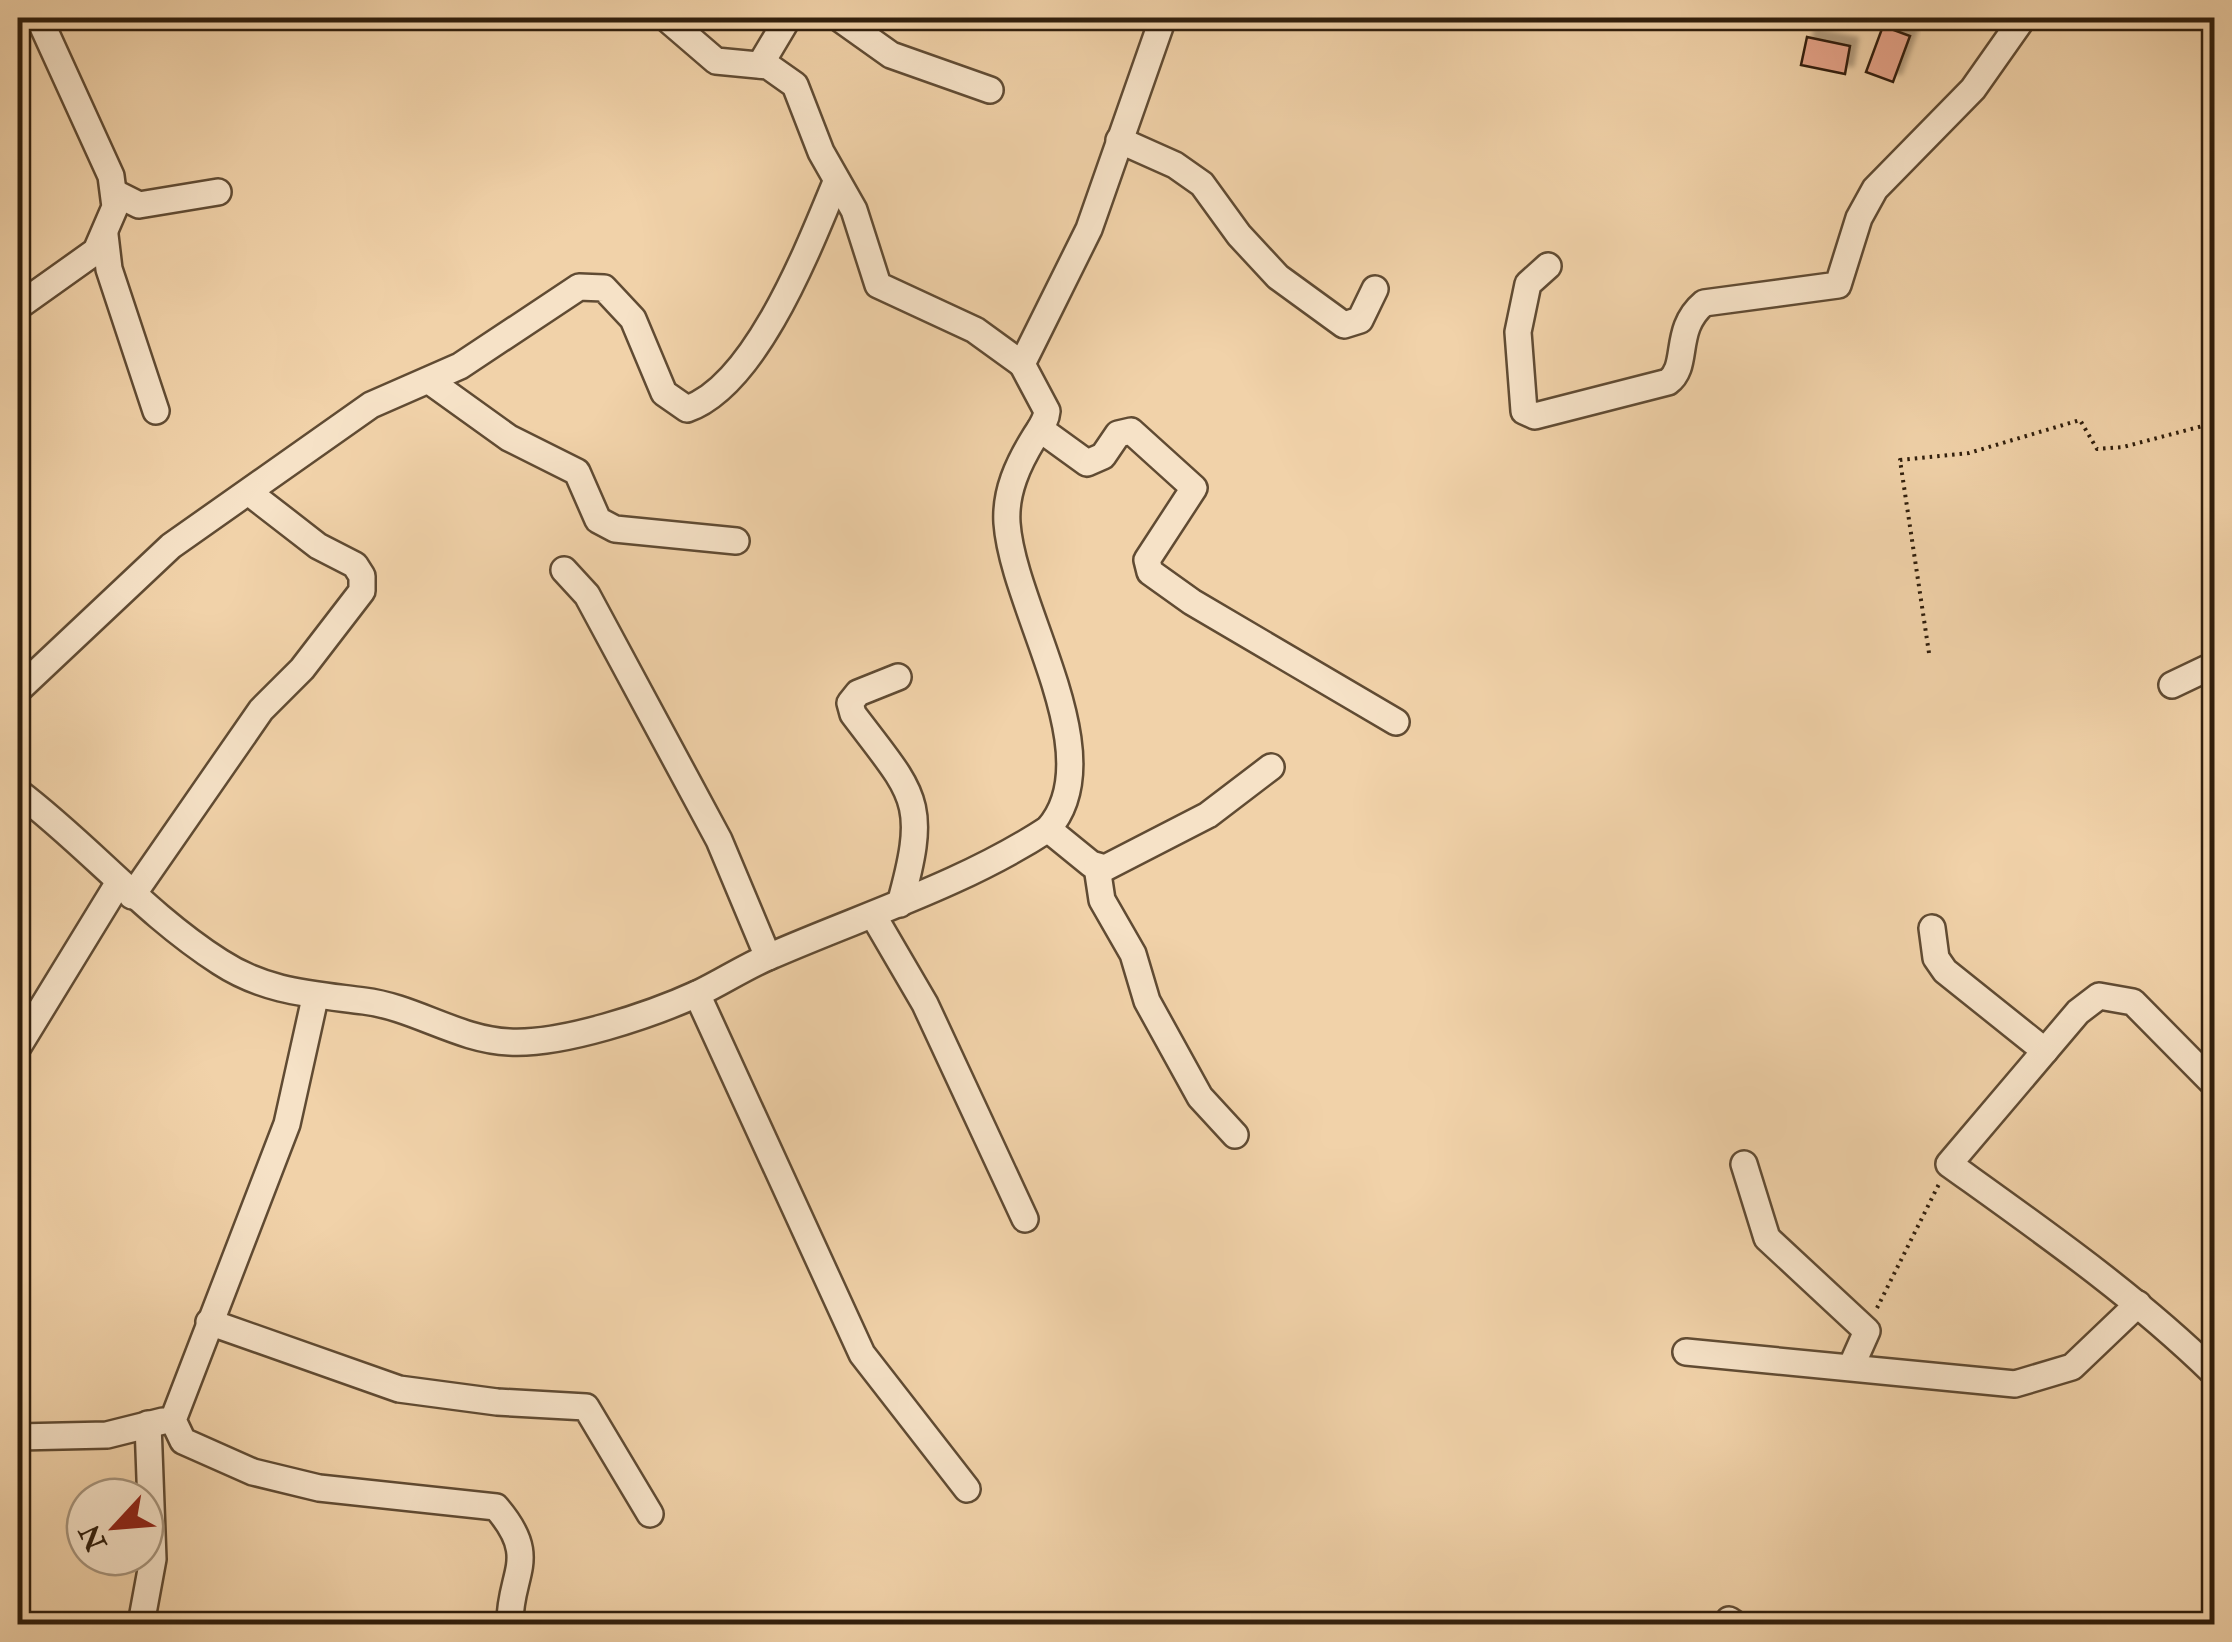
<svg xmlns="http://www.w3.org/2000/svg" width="2232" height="1642" font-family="'IM FELL Double Pica',serif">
	<defs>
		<filter id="shadow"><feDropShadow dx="8" dy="-8" stdDeviation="2.5" flood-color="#0004"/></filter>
	</defs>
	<rect width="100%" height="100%" fill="#f1d2a9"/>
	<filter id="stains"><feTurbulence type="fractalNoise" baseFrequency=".002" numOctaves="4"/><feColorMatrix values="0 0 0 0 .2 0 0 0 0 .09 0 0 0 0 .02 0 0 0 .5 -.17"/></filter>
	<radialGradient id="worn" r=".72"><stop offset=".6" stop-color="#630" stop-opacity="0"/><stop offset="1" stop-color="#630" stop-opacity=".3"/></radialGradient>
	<g fill="#e6a389" stroke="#301e0c" stroke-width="2.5" filter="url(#shadow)">
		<path d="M1883,26l27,10 -17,46 -27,-10z"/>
		<path d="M1807,37l43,9 -5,28 -44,-9z"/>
	</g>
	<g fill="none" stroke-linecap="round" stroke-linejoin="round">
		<defs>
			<g id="street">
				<path d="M666,18l50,43 52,5 27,19 26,67 33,58 24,75 97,45 47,34"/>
				<path d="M839,18l52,37 99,35"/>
				<path d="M760,65l28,-47"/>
				<path d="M1119,140l56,25 27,19 37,51 39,42 66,48 16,-5 15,-31"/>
				<path d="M115,193l24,12 79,-13"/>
				<path d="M105,235l4,34 47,142"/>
				<path d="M1548,266l-20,18 -10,48 6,79 11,5 133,-34c22,-16 4,-52 36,-79l134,-18 21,-67 16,-29 98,-100 50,-71"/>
				<path d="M23,303l73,-52 19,-44 -4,-31 -72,-158"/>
				<path d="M431,382l78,56 68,34 21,48 17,9 121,12"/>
				<path d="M1040,429l47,34 16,-7 15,-22 13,-3 63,57 -47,72 3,12 42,30 204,120"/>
				<path d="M564,570l23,25 132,245 49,117"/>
				<path d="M898,677l-40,16 -8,10 3,11c62,82 76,86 47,190"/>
				<path d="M2172,685l42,-20"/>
				<path d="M18,690l153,-144 200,-141 89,-39 119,-79 25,1 29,31 31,74 23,16c69,-24 122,-162 149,-227"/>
				<path d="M18,792c70,53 127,122 202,170 46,30 91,32 144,39 50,6 95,39 145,41 53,3 142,-27 190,-49 25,-12 49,-28 74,-38 92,-40 191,-71 275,-126 65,-73 -35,-219 -41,-306 -2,-31 11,-59 27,-85 6,-10 12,-16 13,-27l-25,-47 67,-135 74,-211"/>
				<path d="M1048,829l43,35 14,4 103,-53 63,-48"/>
				<path d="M1097,867l5,33 31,54 14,47 53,96 35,38"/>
				<path d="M132,896l129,-186 41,-41 60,-78v-15l-7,-11 -37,-19 -67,-52"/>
				<path d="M873,915l52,89 100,215"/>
				<path d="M1932,928l4,30 9,13 100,80"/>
				<path d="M697,994l165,360 105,135"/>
				<path d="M315,998l-28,126 -114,296 10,21 70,31 66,16 177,19c45,52 13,66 14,117"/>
				<path d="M18,1047l101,-165"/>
				<path d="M2214,1084l-81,-82 -34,-6 -21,16 -129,152c92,66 184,130 265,209"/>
				<path d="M1744,1164l23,74 100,93 -16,36"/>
				<path d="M209,1322l190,67 98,13 89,5 64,107"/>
				<path d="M1686,1352l329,32 57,-17 66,-63"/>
				<path d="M18,1437l89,-2 56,-14"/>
				<path d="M1729,1620l6,4"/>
				<path d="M141,1624l12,-65 -5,-135"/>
			</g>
		</defs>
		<use href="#street" stroke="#604b33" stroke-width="30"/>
		<g stroke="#301e0c" stroke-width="4" stroke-dasharray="2.5 5" stroke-linecap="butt">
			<path d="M1929,653l-29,-193 69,-7 111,-33 17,29 26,-2 91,-24"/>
			<path d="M1877,1308l63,-126"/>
		</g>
		<use href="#street" stroke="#f6e2c7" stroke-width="25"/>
	</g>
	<rect width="2232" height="1642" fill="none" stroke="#f1d2a9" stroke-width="60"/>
	<rect x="20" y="20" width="2192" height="1602" fill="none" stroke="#301e0c" stroke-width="5"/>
	<rect x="30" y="30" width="2172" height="1582" fill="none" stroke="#301e0c" stroke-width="2.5"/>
	<g transform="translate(115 1527) rotate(244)"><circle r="48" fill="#f6e2c7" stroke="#a7947c" stroke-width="2.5"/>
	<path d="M0-8L18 38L0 25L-18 38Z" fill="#8f2418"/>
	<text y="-15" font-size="28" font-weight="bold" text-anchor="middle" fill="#301e0c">N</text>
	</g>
	<rect width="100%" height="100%" filter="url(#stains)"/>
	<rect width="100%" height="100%" fill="url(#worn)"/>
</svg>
